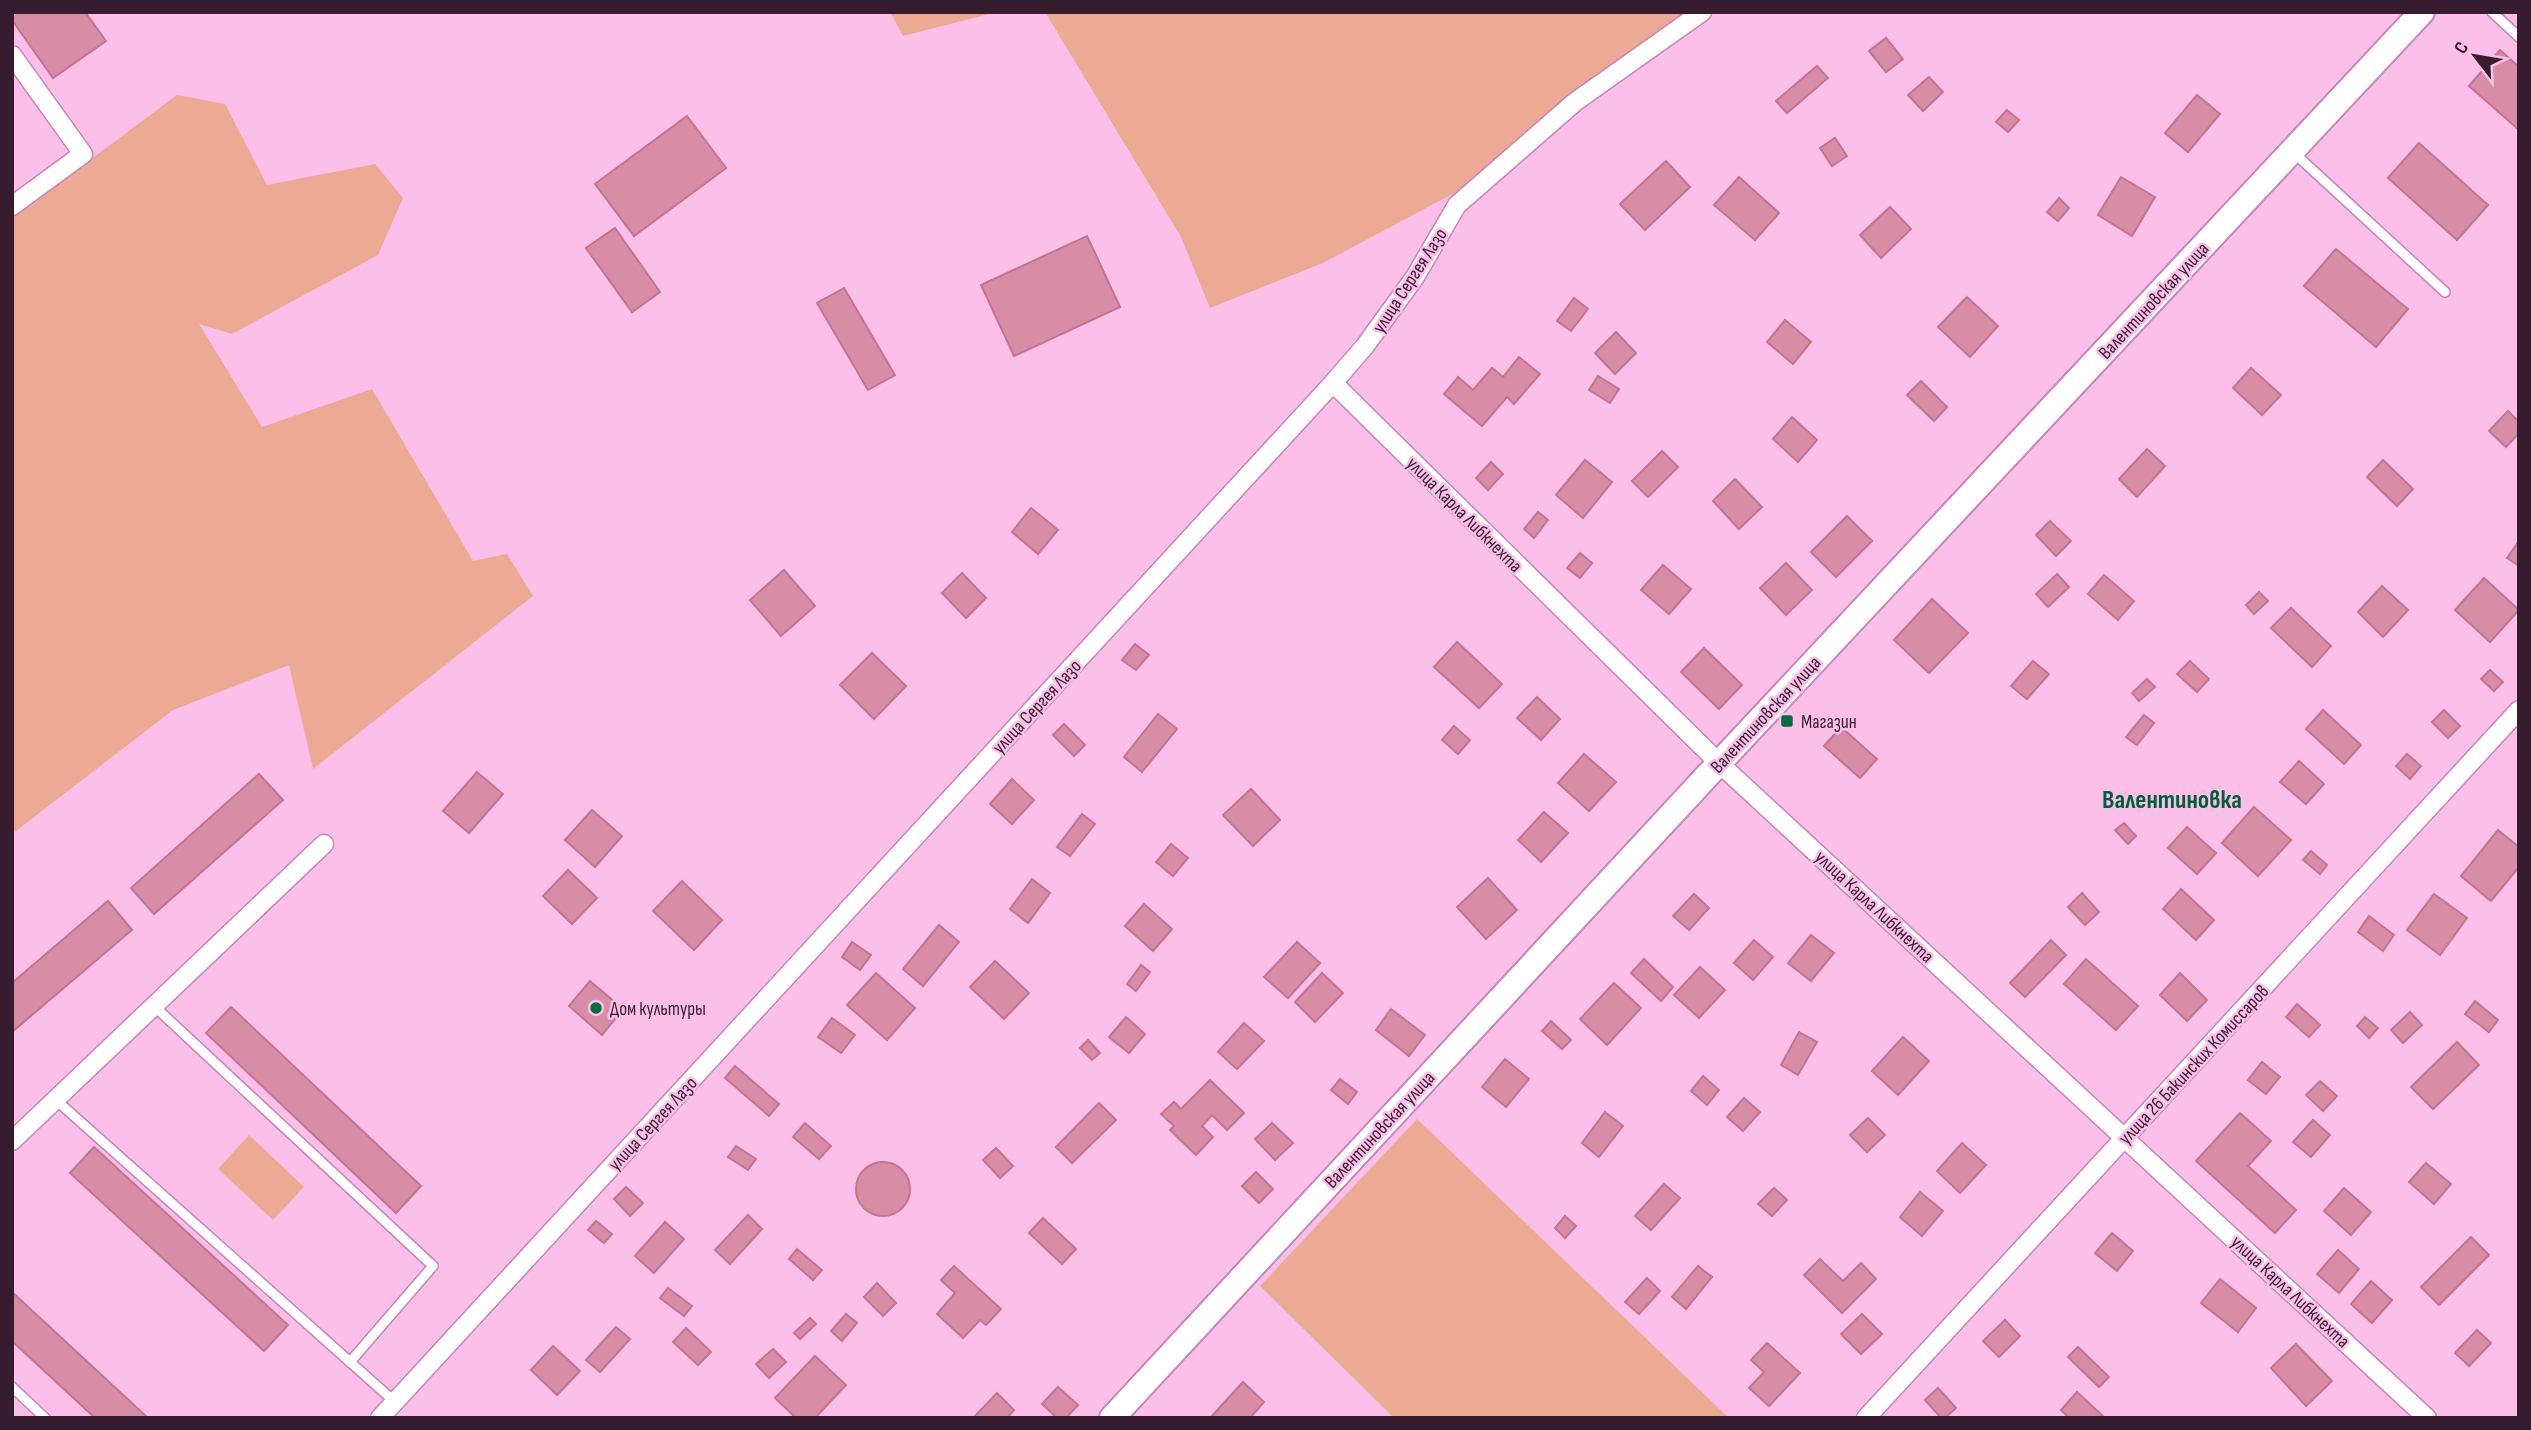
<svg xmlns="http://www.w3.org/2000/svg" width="2531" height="1430" font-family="'Sofia Sans Condensed',sans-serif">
	<rect width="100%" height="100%" fill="#fbbfe9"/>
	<g fill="#ecaa95">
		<path d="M890,12h107l-94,24z"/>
		<path d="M1045,12h640l-184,156 -178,95 -113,45 -29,-71z"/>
		<path d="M177,95l48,9 42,81 108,-21 28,34 -25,57 -146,79 -33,-10 63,103 110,-38 101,172 34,-7 26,42 -220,173 -24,-104 -116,45 -161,124v-616z"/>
		<path d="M1417,1119l312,299h-335l-134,-132z"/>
		<path d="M249,1135l55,52 -31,33 -55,-51z"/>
	</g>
	<g fill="#d88da7" stroke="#c67390" stroke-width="2">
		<path d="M12,12h73l21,29 -53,37 -41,-58z"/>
		<path d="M1886,38l17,21 -17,13 -17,-21z"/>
		<path d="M2500,50l19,17v63l-50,-44z"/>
		<path d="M1817,66l11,12 -41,35 -11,-12z"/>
		<path d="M1929,77l14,15 -20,19 -15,-16z"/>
		<path d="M2197,95l23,19 -32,38 -23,-19z"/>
		<path d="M2007,110l12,10 -11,12 -12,-10z"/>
		<path d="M687,116l39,52 -92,68 -39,-52z"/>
		<path d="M1835,138l12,18 -15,10 -12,-18z"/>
		<path d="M2419,143l69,62 -31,35 -69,-62z"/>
		<path d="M1666,161l24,26 -45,43 -25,-26z"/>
		<path d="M1739,177l40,36 -24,27 -41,-35z"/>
		<path d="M2121,177l34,20 -23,39 -34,-21z"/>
		<path d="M2059,198l10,10 -11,13 -11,-9z"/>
		<path d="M1890,207l21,22 -30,29 -21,-23z"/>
		<path d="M615,228l45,64 -28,20 -46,-64z"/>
		<path d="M1087,236l33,71 -106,49 -33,-71z"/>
		<path d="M2336,249l72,60 -32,38 -72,-61z"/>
		<path d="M844,288l51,87 -27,15 -51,-87z"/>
		<path d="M1967,297l31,29 -28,31 -32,-30z"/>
		<path d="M1574,298l14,11 -17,22 -14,-10z"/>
		<path d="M1785,320l26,22 -18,22 -26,-22z"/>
		<path d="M1616,332l20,21 -21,21 -20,-21z"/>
		<path d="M1519,357l21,17 -26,30 -7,-7 -25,29 -38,-32 14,-17 15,13 19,-22 11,9z"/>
		<path d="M2251,368l30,27 -19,20 -29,-27z"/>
		<path d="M1598,376l21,13 -9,14 -21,-13z"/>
		<path d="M1921,381l26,26 -13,14 -27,-26z"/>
		<path d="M2508,411l11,11v11l-13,14 -17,-16z"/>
		<path d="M1792,417l25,23 -19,22 -25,-23z"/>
		<path d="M2147,449l18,17 -28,31 -18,-18z"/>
		<path d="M1662,451l16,16 -30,30 -16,-16z"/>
		<path d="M1585,460l27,22 -29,36 -27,-23z"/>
		<path d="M2383,460l30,29 -16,17 -30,-29z"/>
		<path d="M1491,462l12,12 -15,16 -12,-12z"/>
		<path d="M1735,479l27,28 -23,22 -26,-28z"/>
		<path d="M1031,508l27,22 -20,24 -26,-22z"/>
		<path d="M1538,512l10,8 -14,18 -10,-9z"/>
		<path d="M1847,516l25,25 -36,36 -25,-25z"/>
		<path d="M2050,521l21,20 -15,15 -20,-21z"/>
		<path d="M2519,541v25l-12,-8z"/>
		<path d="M1580,553l12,10 -12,15 -13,-10z"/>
		<path d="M1786,563l26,27 -26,25 -26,-27z"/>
		<path d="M1663,565l28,24 -22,25 -28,-24z"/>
		<path d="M784,570l31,36 -34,30 -31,-36z"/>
		<path d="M962,573l24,25 -20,20 -24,-25z"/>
		<path d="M2057,574l12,13 -21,20 -12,-13z"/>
		<path d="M2104,575l30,26 -16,19 -30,-26z"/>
		<path d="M2484,578l35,32 -29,32 -35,-32z"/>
		<path d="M2382,586l26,24 -25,27 -25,-25z"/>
		<path d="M2259,592l9,9 -14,13 -8,-9z"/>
		<path d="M1932,599l36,34 -39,40 -35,-33z"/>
		<path d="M2291,608l40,38 -19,21 -41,-39z"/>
		<path d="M1457,642l45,42 -23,24 -45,-41z"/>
		<path d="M1135,644l14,11 -13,15 -14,-10z"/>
		<path d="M1704,648l38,37 -23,24 -38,-37z"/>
		<path d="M872,653l34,33 -32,33 -34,-34z"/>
		<path d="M2033,661l16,13 -22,25 -16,-13z"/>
		<path d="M2190,661l19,18 -12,13 -20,-18z"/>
		<path d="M2490,670l13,12 -9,9 -13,-12z"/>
		<path d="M2147,679l8,8 -16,14 -7,-8z"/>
		<path d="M1537,697l23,22 -19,21 -24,-22z"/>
		<path d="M2323,710l38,35 -17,19 -38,-35z"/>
		<path d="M2444,710l16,16 -12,12 -16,-16z"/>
		<path d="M1158,714l19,15 -35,43 -18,-15z"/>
		<path d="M2144,715l10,8 -17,22 -11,-8z"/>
		<path d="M1064,724l21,21 -11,11 -21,-21z"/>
		<path d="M1454,726l16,14 -12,14 -16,-14z"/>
		<path d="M1841,727l36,32 -17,19 -36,-32z"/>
		<path d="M1584,754l32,28 -27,29 -31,-28z"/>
		<path d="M2407,754l14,12 -11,13 -14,-13z"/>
		<path d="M2299,761l25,23 -18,20 -26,-22z"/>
		<path d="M477,772l26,22 -34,39 -26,-22z"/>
		<path d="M259,774l24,26 -129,114 -23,-26z"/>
		<path d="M1012,779l22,21 -22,24 -22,-20z"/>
		<path d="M1251,789l29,31 -27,26 -30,-31z"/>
		<path d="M2254,807l37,33 -33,36 -36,-33z"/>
		<path d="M592,810l30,26 -27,31 -30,-27z"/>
		<path d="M1544,812l24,21 -27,29 -23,-22z"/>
		<path d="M1082,814l13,10 -25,32 -13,-9z"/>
		<path d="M2124,823l12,13 -8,8 -13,-14z"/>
		<path d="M2187,827l29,26 -19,21 -29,-26z"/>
		<path d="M2498,830l21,17v20l-28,34 -30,-25z"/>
		<path d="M1171,844l17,14 -15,18 -17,-14z"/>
		<path d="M2311,851l16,14 -7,9 -17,-14z"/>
		<path d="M568,870l29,28 -25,26 -29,-28z"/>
		<path d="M1488,878l29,32 -31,29 -29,-32z"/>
		<path d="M1032,879l18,14 -22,30 -18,-14z"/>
		<path d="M682,881l40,39 -28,30 -41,-39z"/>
		<path d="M2181,889l33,31 -18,20 -33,-31z"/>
		<path d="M2082,893l17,19 -14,13 -17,-18z"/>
		<path d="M1694,894l15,14 -20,22 -16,-14z"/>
		<path d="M2434,894l33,24 -27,37 -33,-25z"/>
		<path d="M108,901l24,29 -120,102v-49z"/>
		<path d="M1144,904l28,25 -19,22 -28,-25z"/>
		<path d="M2369,916l25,19 -11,16 -25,-19z"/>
		<path d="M939,925l20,17 -36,44 -20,-17z"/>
		<path d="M1811,935l23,18 -23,28 -23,-18z"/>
		<path d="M1754,940l19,17 -20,23 -19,-17z"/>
		<path d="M2051,940l15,15 -41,42 -15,-14z"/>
		<path d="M852,942l19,13 -11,15 -18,-13z"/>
		<path d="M1297,942l23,21 -32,35 -24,-21z"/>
		<path d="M1644,959l29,28 -12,14 -30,-28z"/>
		<path d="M2086,959l52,47 -22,24 -52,-46z"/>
		<path d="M995,961l34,32 -25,26 -34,-32z"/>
		<path d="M1141,965l9,7 -14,19 -9,-7z"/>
		<path d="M1700,967l25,23 -26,28 -25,-23z"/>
		<path d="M876,973l39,35 -28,32 -40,-35z"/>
		<path d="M1322,973l21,20 -28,29 -20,-20z"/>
		<path d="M2180,973l27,27 -20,21 -27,-26z"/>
		<path d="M590,981l33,28 -21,26 -33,-29z"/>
		<path d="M1614,983l27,25 -34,37 -27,-26z"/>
		<path d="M2475,1001l23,19 -9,12 -24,-18z"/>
		<path d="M2297,1004l23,21 -11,12 -23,-20z"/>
		<path d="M231,1007l190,179 -25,27 -190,-180z"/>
		<path d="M1391,1009l34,26 -16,21 -33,-26z"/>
		<path d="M2410,1012l12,13 -19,18 -12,-13z"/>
		<path d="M1126,1017l19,17 -16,19 -20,-16z"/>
		<path d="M2365,1017l13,11 -9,10 -12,-12z"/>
		<path d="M832,1018l23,17 -14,18 -23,-16z"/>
		<path d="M1551,1021l20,19 -9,9 -20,-18z"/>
		<path d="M1244,1023l20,18 -27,28 -19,-17z"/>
		<path d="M1799,1032l18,10 -19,33 -17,-10z"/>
		<path d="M1903,1037l26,24 -31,34 -26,-24z"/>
		<path d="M1088,1040l12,13 -8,7 -12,-12z"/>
		<path d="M2457,1042l22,23 -46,44 -22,-22z"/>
		<path d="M1505,1059l24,20 -23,28 -24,-20z"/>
		<path d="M2262,1062l18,15 -14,17 -18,-14z"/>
		<path d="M735,1066l44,38 -10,12 -44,-38z"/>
		<path d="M1703,1076l16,14 -12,15 -16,-14z"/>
		<path d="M1340,1079l17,13 -9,12 -17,-14z"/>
		<path d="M1210,1080l34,33 -17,17 -15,-15 -10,11 11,11 -17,18 -26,-25 4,-4 -13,-12 13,-12 7,7z"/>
		<path d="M2320,1081l17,15 -14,15 -17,-16z"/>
		<path d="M1744,1098l16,14 -17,19 -16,-14z"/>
		<path d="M1099,1103l17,17 -44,43 -16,-16z"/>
		<path d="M1605,1112l18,14 -24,31 -17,-14z"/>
		<path d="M2240,1113l31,28 -23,25 48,44 -21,23 -79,-72z"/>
		<path d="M1868,1118l17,17 -18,17 -17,-17z"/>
		<path d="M2313,1120l17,15 -19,22 -18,-15z"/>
		<path d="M805,1123l26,23 -12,13 -26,-22z"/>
		<path d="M1272,1123l21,20 -18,17 -20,-21z"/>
		<path d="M1962,1143l24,22 -26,28 -23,-22z"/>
		<path d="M736,1146l20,13 -8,11 -20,-13z"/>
		<path d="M94,1147l194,178 -24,26 -194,-178z"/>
		<path d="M996,1148l17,18 -13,12 -17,-18z"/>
		<circle cx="883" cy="1189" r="27"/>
		<path d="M2426,1163l25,21 -17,20 -25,-22z"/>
		<path d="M1256,1172l17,17 -14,14 -17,-17z"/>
		<path d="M1664,1184l16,14 -29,32 -16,-14z"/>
		<path d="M626,1187l17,16 -13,13 -16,-17z"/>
		<path d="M1774,1188l13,12 -15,16 -14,-12z"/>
		<path d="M2344,1188l27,24 -20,23 -27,-24z"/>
		<path d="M1920,1192l23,19 -21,25 -22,-19z"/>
		<path d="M748,1215l14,14 -32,35 -15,-14z"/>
		<path d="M1565,1216l11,10 -11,12 -10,-10z"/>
		<path d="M1043,1218l33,31 -14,15 -33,-31z"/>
		<path d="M596,1221l16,13 -8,9 -16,-13z"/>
		<path d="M665,1222l19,17 -30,34 -19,-17z"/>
		<path d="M2112,1233l21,18 -16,20 -22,-18z"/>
		<path d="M2471,1237l18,18 -50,50 -18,-18z"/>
		<path d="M797,1249l25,21 -9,10 -24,-21z"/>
		<path d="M2338,1250l21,19 -20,24 -22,-19z"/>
		<path d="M1820,1259l23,22 18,-18 15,16 -34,34 -38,-38z"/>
		<path d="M954,1266l47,43 -15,16 -6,-5 -17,18 -26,-24 18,-21 -14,-13z"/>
		<path d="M1698,1266l14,11 -26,32 -14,-12z"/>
		<path d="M1647,1278l13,13 -21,23 -14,-12z"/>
		<path d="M2220,1279l36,29 -18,24 -37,-29z"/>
		<path d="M2371,1281l21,19 -20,23 -21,-19z"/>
		<path d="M877,1283l19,20 -13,13 -19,-19z"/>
		<path d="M668,1288l24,18 -8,10 -24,-18z"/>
		<path d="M12,1292l136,126h-53l-83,-77z"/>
		<path d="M846,1314l11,9 -15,18 -11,-10z"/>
		<path d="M1862,1314l20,20 -21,20 -20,-20z"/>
		<path d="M810,1318l6,6 -16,15 -6,-6z"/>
		<path d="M2005,1320l15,16 -21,21 -16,-16z"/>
		<path d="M616,1327l14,12 -30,33 -14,-12z"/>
		<path d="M686,1328l25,24 -13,13 -25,-23z"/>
		<path d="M2477,1330l14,13 -22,23 -14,-13z"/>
		<path d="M1767,1343l33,30 -31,33 -20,-18 15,-16 -13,-12z"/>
		<path d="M2296,1344l36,37 -26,25 -35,-38z"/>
		<path d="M553,1346l27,25 -23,24 -26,-25z"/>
		<path d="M2078,1347l31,30 -10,10 -31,-30z"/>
		<path d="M773,1349l13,13 -17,16 -13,-14z"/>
		<path d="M815,1356l31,29 -31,33h-19l-21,-20z"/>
		<path d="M1243,1382l21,20 -14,16h-40z"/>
		<path d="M1058,1387l20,18 -12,13h-9l-15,-14z"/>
		<path d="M1938,1388l18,20 -11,10h-4l-16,-18z"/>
		<path d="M2077,1392l28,26h-36l-8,-8z"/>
		<path d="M997,1393l17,17 -7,8h-30l-2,-2z"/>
	</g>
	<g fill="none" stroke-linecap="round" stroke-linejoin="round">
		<defs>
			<g id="lane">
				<path d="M2492,12l27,25"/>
				<path d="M2292,151l153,141"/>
				<path d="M154,1006l279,260 -83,96"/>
				<path d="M56,1100l339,302"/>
				<path d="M12,1387l33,31"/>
			</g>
			<g id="street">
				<path d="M12,55l71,99 -71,52"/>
				<path d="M1333,383l386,380 708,655"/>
				<path d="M12,1141l312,-297"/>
				<path d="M380,1418l953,-1035 32,-37 50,-69 42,-72 118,-103 127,-90"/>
				<path d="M1866,1418l653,-708"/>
			</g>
			<path id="secondary" d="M1112,1418l595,-642 715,-764"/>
		</defs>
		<use href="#lane" stroke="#cb83b6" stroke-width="12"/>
		<use href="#street" stroke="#cb83b6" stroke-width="21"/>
		<use href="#secondary" stroke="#cb83b6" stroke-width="28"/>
		<use href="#lane" stroke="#fff" stroke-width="9"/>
		<use href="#street" stroke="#fff" stroke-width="18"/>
		<use href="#secondary" stroke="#fff" stroke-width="24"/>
	</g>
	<g fill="#056c42" stroke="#fbbfe9" stroke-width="2.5">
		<rect x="1780" y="714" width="14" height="14" rx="3.5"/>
		<circle cx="596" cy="1008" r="7"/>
	</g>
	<g text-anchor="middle" stroke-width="5" stroke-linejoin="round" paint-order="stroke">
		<g font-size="19" fill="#371b2f" stroke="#fbbfe9">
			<text transform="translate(1409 280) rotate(-57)" y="7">улица Сергея Лазо</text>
			<text transform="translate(2153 300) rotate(-47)" y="7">Валентиновская улица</text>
			<text transform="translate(1465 514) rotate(45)" y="7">улица Карла Либкнехта</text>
			<text transform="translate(1036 706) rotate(-47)" y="7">улица Сергея Лазо</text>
			<text transform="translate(1765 714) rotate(-47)" y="7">Валентиновская улица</text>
			<text transform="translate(1875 906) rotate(43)" y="7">улица Карла Либкнехта</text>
			<text transform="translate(2193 1064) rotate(-47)" y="7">улица 26 Бакинских Комиссаров</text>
			<text transform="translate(652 1123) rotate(-47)" y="7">улица Сергея Лазо</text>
			<text transform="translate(1379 1129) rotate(-47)" y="7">Валентиновская улица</text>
			<text transform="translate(2291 1291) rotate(43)" y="7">улица Карла Либкнехта</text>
		</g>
		<g font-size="19" fill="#371b2f" stroke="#fbbfe9" text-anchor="start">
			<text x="1801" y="728">Магазин</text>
			<text x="610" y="1015">Дом культуры</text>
		</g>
		<g font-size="26" font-weight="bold" fill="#005f39" stroke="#fbbfe9">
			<text x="2172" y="808">Валентиновка</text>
		</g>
	</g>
	<rect width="2531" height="1430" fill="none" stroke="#371b2f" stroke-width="28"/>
	<g transform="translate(2475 56) rotate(301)" stroke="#fbbfe9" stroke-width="5" paint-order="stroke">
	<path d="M0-5L12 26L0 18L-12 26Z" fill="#371b2f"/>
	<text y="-10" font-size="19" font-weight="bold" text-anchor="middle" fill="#371b2f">С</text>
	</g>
</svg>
